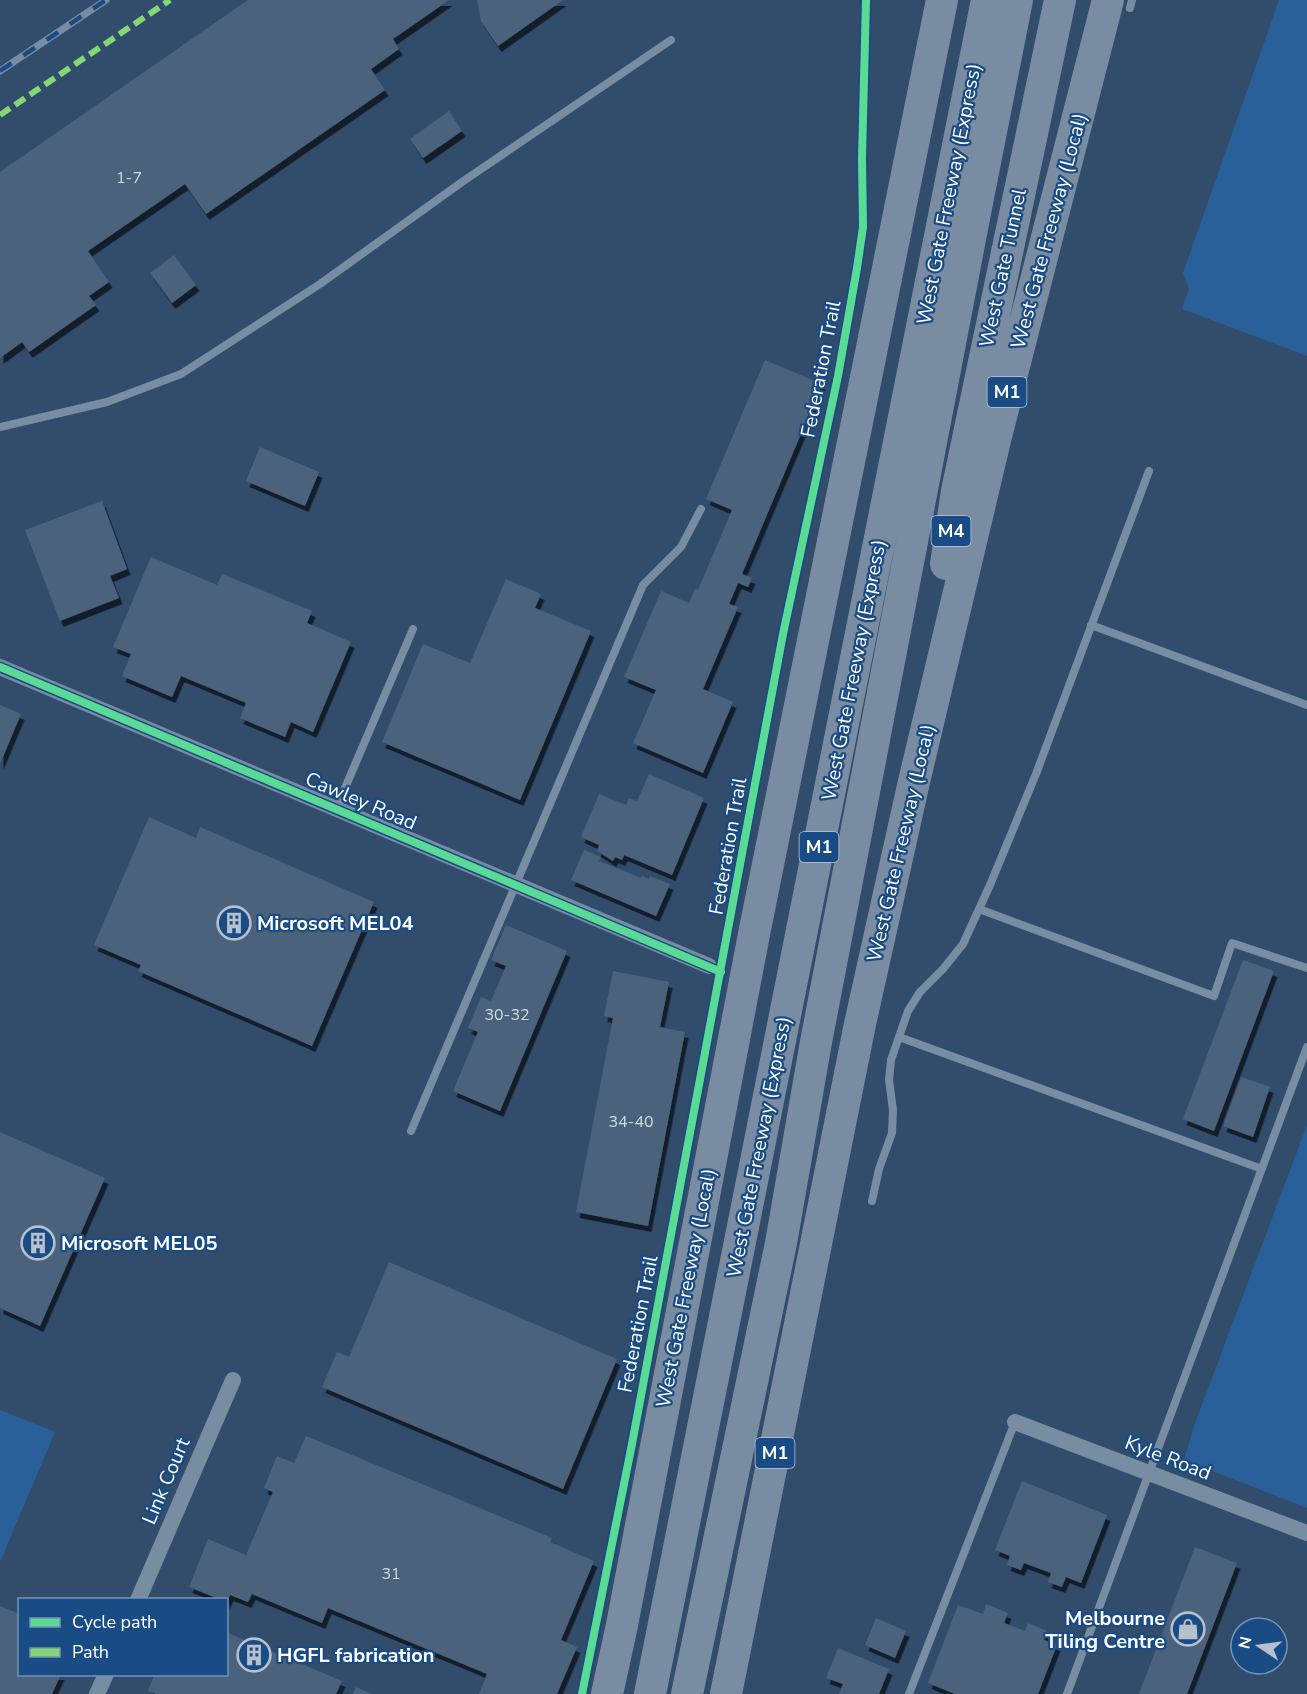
<svg xmlns="http://www.w3.org/2000/svg" width="1307" height="1694" font-family="'Nunito Sans',sans-serif">
<style>
.green{fill:#29609a}
.building{fill:#4c627b;filter:url(#shadow)}
.lines{fill:none;stroke-linecap:round;stroke-linejoin:round}
.lane{stroke:#788ca2;stroke-width:8}
.street{stroke:#788ca2;stroke-width:16}
.highway{stroke:#798ca2;stroke-width:32}
.rail-casing{stroke:#798ca2;stroke-width:7}
.rail{stroke:#194b84;stroke-width:4.5;stroke-dasharray:14;stroke-linecap:butt}
.quiet{stroke:#83d873;stroke-width:6;stroke-dasharray:12 6;stroke-linecap:butt}
.cycleway-casing{stroke:#194b84;stroke-width:11}
.cycleway{stroke:#5adb95;stroke-width:8}
.labels{text-anchor:middle;dominant-baseline:central;stroke-width:4.5;stroke-linejoin:round;paint-order:stroke}
.number-label{font-size:16px;fill:#d2d8de}
.shield{fill:#194b84;stroke:#bac9da;stroke-width:1.5}
.shield-label{font-size:18px;font-weight:bold;fill:#fff}
.street-label{font-size:20px;fill:#fff;stroke:#194b84}
.poi-label{font-size:20px;font-weight:bold;fill:#fff;stroke:#194b84;text-anchor:start}
</style>
<defs>
<filter id="shadow"><feDropShadow dx="3.5" dy="6" stdDeviation="0" flood-color="#0009"/></filter>
</defs>
<rect width="100%" height="100%" fill="#324c6c"/>
<path class="green" d="M 1279,0 L 1307,0 L 1307,356 L 1182,309 L 1189,289 L 1183,273 Z
M 1307,1125 L 1307,1508 L 1184,1460 L 1194,1426 Z
M 0,1410 L 55,1432 L 0,1562 Z"/>
<path class="building" d="M 248,0 L 449,0 L 393,39 L 399,49 L 371,69 L 385,90 L 206,214 L 185,184 L 88,251 L 109,282 L 89,296 L 96,305 L 29,352 L 22,342 L 0,358 L 0,172 Z
M 477,0 L 563,0 L 498,46 L 481,21 Z
M 449,111 L 462,131 L 423,158 L 410,139 Z
M 174,255 L 196,285 L 172,303 L 150,273 Z
M 765,360 L 822,384 L 742,574 L 752,578 L 748,587 L 738,583 L 729,604 L 738,607 L 703,689 L 733,702 L 703,773 L 633,743 L 656,690 L 624,677 L 661,591 L 689,603 L 695,589 L 698,590 L 732,510 L 706,499 Z
M 260,447 L 319,472 L 305,506 L 246,481 Z
M 102,501 L 127,569 L 110,576 L 119,598 L 60,621 L 25,530 Z
M 151,557 L 217,585 L 222,574 L 312,611 L 307,623 L 351,642 L 313,732 L 291,722 L 285,737 L 240,718 L 246,703 L 181,676 L 172,697 L 122,676 L 131,654 L 113,647 Z
M 506,579 L 541,594 L 535,608 L 591,631 L 520,800 L 382,742 L 423,644 L 470,663 Z
M 0,705 L 21,714 L 0,764 Z
M 649,774 L 704,798 L 672,875 L 624,855 L 622,860 L 615,857 L 613,861 L 597,851 L 599,845 L 581,837 L 599,794 L 626,805 L 629,798 L 637,801 Z
M 149,817 L 196,838 L 200,827 L 374,902 L 312,1046 L 138,971 L 141,965 L 94,945 Z
M 584,850 L 601,857 L 599,861 L 641,878 L 642,876 L 649,879 L 650,876 L 670,884 L 656,916 L 571,880 Z
M 506,925 L 567,951 L 500,1111 L 453,1091 L 478,1032 L 468,1028 L 481,997 L 491,1001 L 506,966 L 491,960 Z
M 1243,960 L 1274,971 L 1214,1131 L 1183,1119 Z
M 613,971 L 669,982 L 660,1027 L 685,1032 L 648,1226 L 576,1212 L 613,1018 L 604,1016 Z
M 1241,1077 L 1270,1087 L 1253,1137 L 1223,1126 Z
M 0,1132 L 105,1178 L 40,1326 L 0,1308 Z
M 389,1262 L 617,1359 L 563,1489 L 322,1387 L 337,1352 L 349,1357 Z
M 306,1436 L 552,1538 L 550,1542 L 594,1561 L 561,1640 L 577,1647 L 557,1694 L 479,1694 L 487,1674 L 328,1608 L 322,1623 L 252,1594 L 248,1602 L 230,1595 L 226,1604 L 226,1599 L 219,1599 L 189,1587 L 208,1539 L 246,1555 L 273,1492 L 264,1488 L 277,1456 L 294,1463 Z
M 1022,1481 L 1107,1515 L 1081,1583 L 1066,1577 L 1062,1587 L 1048,1582 L 1051,1573 L 1024,1563 L 1021,1570 L 1007,1565 L 1010,1556 L 995,1550 Z
M 1195,1547 L 1237,1563 L 1187,1694 L 1139,1694 Z
M 986,1604 L 1008,1613 L 1004,1623 L 1025,1631 L 1028,1623 L 1047,1631 L 1044,1640 L 1057,1645 L 1038,1694 L 955,1694 L 928,1683 L 958,1605 L 983,1614 Z
M 0,1606 L 20,1614 L 20,1674 L 61,1674 L 52,1694 L 0,1694 Z
M 876,1618 L 906,1631 L 895,1658 L 865,1645 Z
M 228,1633 L 342,1681 L 336,1694 L 156,1694 L 148,1691 L 155,1674 L 226,1674 Z
M 838,1648 L 889,1669 L 879,1694 L 839,1694 L 843,1684 L 826,1678 Z
M 356,1687 L 372,1694 L 353,1694 Z"/>
<g class="lines">
<path class="lane" d="M 1130,8 L 1132,0
M 0,427 L 107,402 L 181,374 L 320,284 L 462,182 L 671,40
M 1091,625 L 1307,705
M 336,809 L 413,629
M 979,909 L 1214,996 L 1232,943 L 1307,968
M 899,1037 L 1262,1169
M 411,1131 L 643,585 L 681,547 L 701,509
M 872,1201 L 879,1169 L 892,1133 L 893,1110 L 889,1080 L 891,1060 L 908,1011 L 920,992 L 943,969 L 963,944 L 990,885 L 1036,774 L 1149,471
M 909,1694 L 1015,1422
M 1067,1694 L 1307,1047"/>
<path class="street" d="M 0,667 L 709,966
M 1015,1422 L 1307,1533
M 138,1600 L 233,1380
M 97,1694 L 106,1674"/>
<path class="highway" d="M 946,564 L 957,491 L 1060,0
M 607,1694 L 622,1625 L 755,929 L 942,0
M 650,1694 L 987,0
M 687,1694 L 781,1243 L 816,1042 L 974,218 L 1017,0
M 726,1694 L 860,1024 L 913,786 L 996,436 L 1108,0"/>
<defs>
<path id="rail" d="M 0,71 L 106,0"/>
</defs>
<use href="#rail" class="rail-casing"/>
<use href="#rail" class="rail"/>
<path class="quiet" d="M 0,115 L 170,0"/>
<defs>
<path id="cycleway" d="M 0,667 L 721,972
M 582,1694 L 632,1444 L 783,634 L 838,376 L 857,268 L 863,227 L 862,158 L 866,0"/>
</defs>
<use href="#cycleway" class="cycleway-casing"/>
<use href="#cycleway" class="cycleway"/>
</g>
<defs>
<symbol id="building-ring" viewBox="-11 -11 22 22"><circle r="9.5" fill="#194b84" stroke="#b7c0cc" stroke-width="1.5"/><path d="M-4-6H4V6H1V3H-1V6H-4ZM-2.5-4.3h1.7v1.8h-1.7ZM.8-4.3h1.7v1.8H.8ZM-2.5-1h1.7V.8h-1.7ZM.8-1h1.7V.8H.8Z" fill="#b7c0cc"/></symbol>
<symbol id="shop-ring" viewBox="-11 -11 22 22"><circle r="9.5" fill="#194b84" stroke="#b7c0cc" stroke-width="1.5"/><path d="M-5-2.5h2.3a2.7 3.5 0 0 1 5.4 0H5L5.5 6h-11ZM-1.5-2.5h3a1.5 2.3 0 0 0-3 0Z" fill="#b7c0cc"/></symbol>
</defs>
<g fill-rule="evenodd">
<use href="#building-ring" x="215" y="904" width="38" height="38"/>
<use href="#building-ring" x="19" y="1224" width="38" height="38"/>
<use href="#shop-ring" x="1169" y="1610" width="38" height="38"/>
<use href="#building-ring" x="235" y="1636" width="38" height="38"/>
</g>
<g class="labels">
<g class="number-label">
<text x="129" y="178">1-7</text>
<text x="507" y="1015">30-32</text>
<text x="631" y="1122">34-40</text>
<text x="391" y="1574">31</text>
</g>
<g class="shield">
<rect x="987.5" y="377" width="39" height="30" rx="4.5"/>
<rect x="931.5" y="516" width="39" height="30" rx="4.5"/>
<rect x="799.5" y="832" width="39" height="30" rx="4.5"/>
<rect x="755.5" y="1438" width="39" height="30" rx="4.5"/>
</g>
<g class="shield-label">
<text x="1007" y="392">M1</text>
<text x="951" y="531">M4</text>
<text x="819" y="847">M1</text>
<text x="775" y="1453">M1</text>
</g>
<g class="street-label">
<text transform="translate(949 194) rotate(-79)">West Gate Freeway (Express)</text>
<text transform="translate(1049 231) rotate(-75)">West Gate Freeway (Local)</text>
<text transform="translate(1003 268) rotate(-78)">West Gate Tunnel</text>
<text transform="translate(821 369) rotate(-79)">Federation Trail</text>
<text transform="translate(854 670) rotate(-79)">West Gate Freeway (Express)</text>
<text transform="translate(361 801) rotate(23)">Cawley Road</text>
<text transform="translate(901 843) rotate(-77)">West Gate Freeway (Local)</text>
<text transform="translate(728 846) rotate(-80)">Federation Trail</text>
<text transform="translate(759 1147) rotate(-79)">West Gate Freeway (Express)</text>
<text transform="translate(686 1288) rotate(-79)">West Gate Freeway (Local)</text>
<text transform="translate(638 1324) rotate(-79)">Federation Trail</text>
<text transform="translate(1168 1458) rotate(21)">Kyle Road</text>
<text transform="translate(166 1481) rotate(-67)">Link Court</text>
</g>
<g class="poi-label">
<text x="257" y="923">Microsoft MEL04</text>
<text x="61" y="1243">Microsoft MEL05</text>
<text x="1165" y="1618" text-anchor="end">Melbourne<tspan x="1165" dy="23">Tiling Centre</tspan></text>
<text x="277" y="1655">HGFL fabrication</text>
</g>
</g>
<rect x="18" y="1598" width="210" height="78" fill="#194b84" stroke="#7593b5" stroke-width="1.5"/>
<rect x="30" y="1618" width="30" height="9" fill="#5adb95" stroke="#7593b5" stroke-width="1.5"/>
<text x="72" y="1628" font-size="18" fill="#ffffff">Cycle path</text>
<rect x="30" y="1648" width="30" height="9" fill="#83d873" stroke="#7593b5" stroke-width="1.5"/>
<text x="72" y="1658" font-size="18" fill="#ffffff">Path</text>
<g transform="translate(1259 1646) rotate(283)"><circle r="28" fill="#194b84" stroke="#7593b5" stroke-width="1.5"/>
<path d="M0-4.5L10 22L0 15L-10 22Z" fill="#b7c0cc"/>
<text y="-9" font-size="16" font-weight="bold" text-anchor="middle" fill="#ffffff">N</text>
</g>
</svg>
